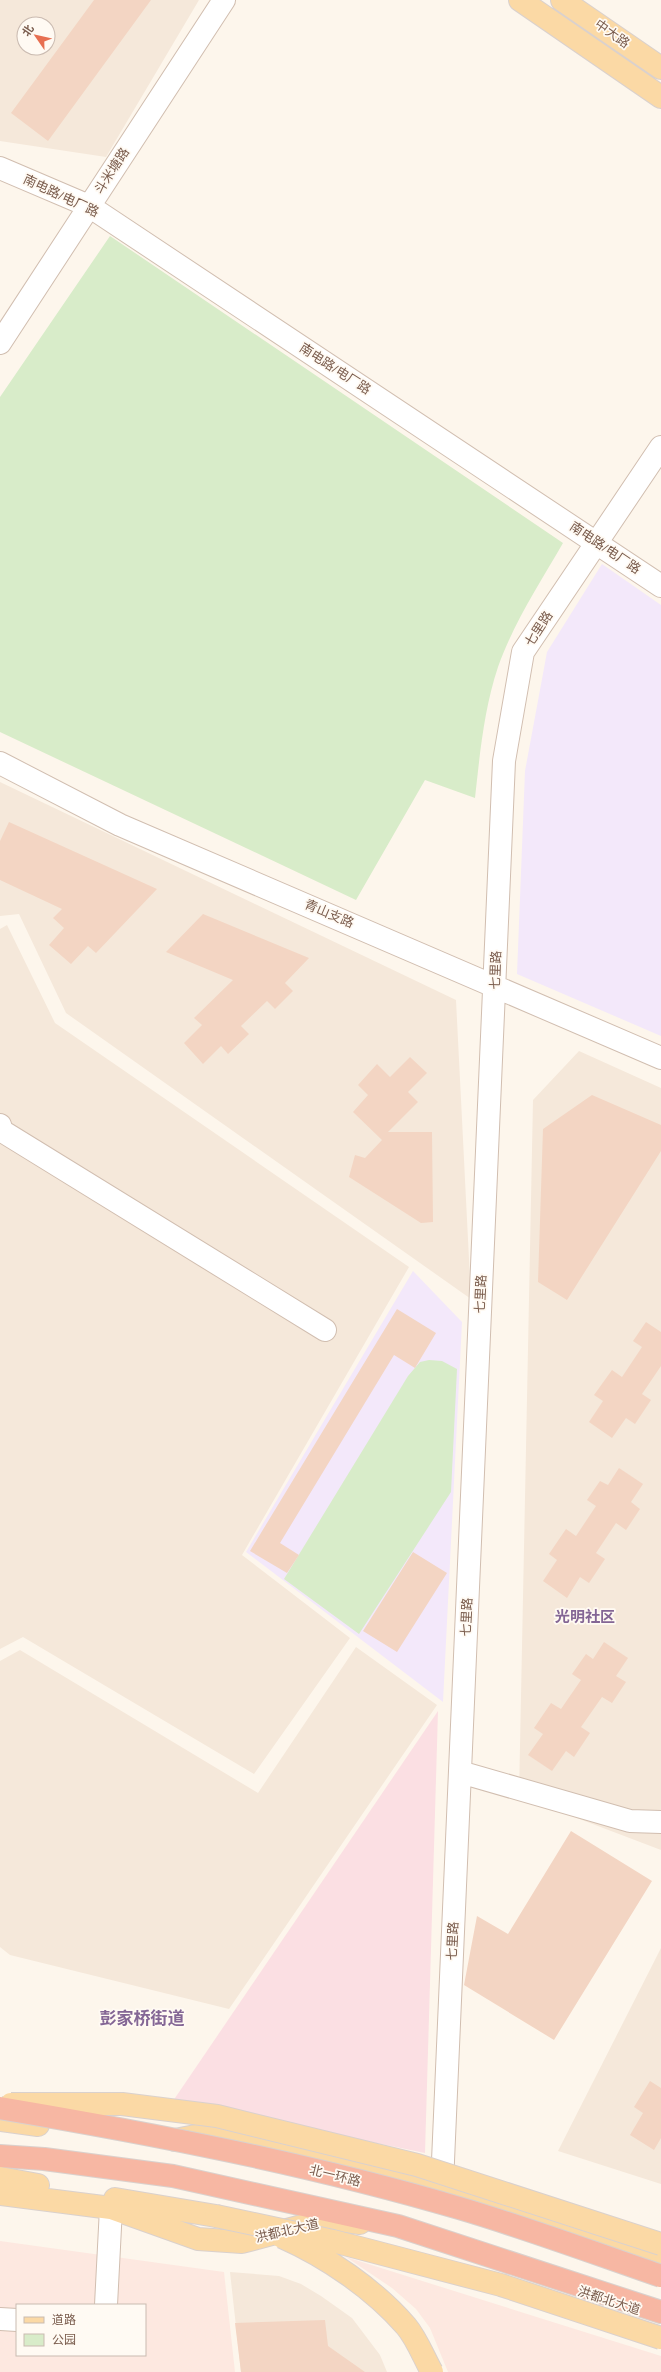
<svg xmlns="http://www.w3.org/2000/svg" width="661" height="2372" font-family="'Sofia Sans Condensed','Noto Sans SC',sans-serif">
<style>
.residential{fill:#f5e8da;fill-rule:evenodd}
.commercial{fill:#fde8e0;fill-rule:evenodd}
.education{fill:#f3e8fa}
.medical{fill:#fbdfe3}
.green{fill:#d8ecc9}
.building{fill:#f3d5c3}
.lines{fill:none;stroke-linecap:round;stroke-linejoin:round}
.minor-casing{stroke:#d1beb0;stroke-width:24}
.major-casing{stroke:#dad1cd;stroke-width:24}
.highway-casing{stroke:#dad1cd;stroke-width:24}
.minor{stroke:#fff;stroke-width:22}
.major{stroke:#fbd9a5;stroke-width:22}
.highway{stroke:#f7b7a3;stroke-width:22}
.major-bridge-casing{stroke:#dad1cd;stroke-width:24;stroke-linecap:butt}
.highway-bridge-casing{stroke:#dad1cd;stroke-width:24;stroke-linecap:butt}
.major-bridge{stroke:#fbd9a5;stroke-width:22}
.highway-bridge{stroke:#f7b7a3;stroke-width:22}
.labels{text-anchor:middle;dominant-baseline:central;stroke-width:3.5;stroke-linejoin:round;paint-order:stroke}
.street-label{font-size:13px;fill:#7a5c4d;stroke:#fffaf3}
.quarter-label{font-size:15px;font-weight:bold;fill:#846695;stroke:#fffaf3}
.district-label{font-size:17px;font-weight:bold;fill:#846695;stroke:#fffaf3}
</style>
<rect width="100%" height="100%" fill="#fdf6ec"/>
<path class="residential" d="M 0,0 L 199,0 L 106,157 L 0,141 ZM 24,24 L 48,24 L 48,48 L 24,48 Z
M 0,782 L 456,1000 L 471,1299 L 66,1013 L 19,914 L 0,916 Z
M 7,925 L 55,1023 L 409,1267 L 242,1555 L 350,1638 L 254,1774 L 23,1637 L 0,1649 L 0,929 Z
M 579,1051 L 661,1088 L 661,1850 L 519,1796 L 533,1100 Z
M 356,1647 L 437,1705 L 229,2009 L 10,1955 L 0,1947 L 0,1661 L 20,1650 L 258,1793 Z
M 661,1948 L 661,2184 L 558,2151 Z
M 230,2272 L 279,2276 L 301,2284 L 321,2296 L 352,2318 L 380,2355 L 387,2372 L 241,2372 Z"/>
<path class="commercial" d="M 0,2241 L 224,2272 L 235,2372 L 0,2372 ZM 17,2305 L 145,2305 L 145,2355 L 17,2355 Z
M 346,2257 L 661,2356 L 661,2372 L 448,2372 L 430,2328 L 416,2309 L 392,2288 Z"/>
<path class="education" d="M 602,564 L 661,605 L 661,1036 L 517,974 L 525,771 L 547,652 Z
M 413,1271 L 462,1322 L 443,1702 L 246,1552 Z"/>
<path class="medical" d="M 438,1711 L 425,2153 L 173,2101 Z"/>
<path class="green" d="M 110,236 L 563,543 C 540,583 514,622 498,667 C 484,709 480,753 475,798 L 425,780 L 356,900 L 0,732 L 0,397 Z
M 429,1360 L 442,1361 L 457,1369 L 451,1492 L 359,1634 L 284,1579 L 408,1376 L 420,1362 Z"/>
<path class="building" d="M 94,0 L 151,0 L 48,141 L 11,113 Z
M 9,822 L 157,889 L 96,953 L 88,946 L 71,964 L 49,945 L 64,928 L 53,918 L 62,909 L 0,880 L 0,841 Z
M 203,914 L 309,958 L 285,983 L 293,991 L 275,1009 L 267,1001 L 241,1026 L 249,1034 L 228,1054 L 221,1046 L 203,1064 L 184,1043 L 202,1025 L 194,1018 L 233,980 L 166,952 Z
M 410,1057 L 427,1073 L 408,1092 L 418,1102 L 388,1132 L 432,1132 L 433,1222 L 421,1223 L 349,1177 L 355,1155 L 365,1158 L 382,1140 L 353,1112 L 368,1095 L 358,1085 L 377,1064 L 390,1077 Z
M 592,1095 L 661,1125 L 661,1151 L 567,1300 L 538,1282 L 543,1129 Z
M 397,1309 L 436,1333 L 415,1368 L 394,1355 L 280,1543 L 299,1555 L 287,1573 L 250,1551 Z
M 646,1322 L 661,1332 L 661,1366 L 642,1394 L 651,1400 L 635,1424 L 626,1418 L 612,1438 L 589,1422 L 603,1401 L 594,1395 L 612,1370 L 622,1377 L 642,1347 L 633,1341 Z
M 619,1468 L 643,1484 L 631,1502 L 640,1509 L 626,1530 L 616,1523 L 596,1553 L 605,1559 L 589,1583 L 580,1577 L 567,1598 L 543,1581 L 557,1560 L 549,1554 L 566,1529 L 576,1536 L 596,1506 L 587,1500 L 600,1481 L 608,1485 Z
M 413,1552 L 447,1573 L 397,1652 L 363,1631 Z
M 604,1642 L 628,1658 L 616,1676 L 626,1682 L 612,1703 L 602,1697 L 581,1727 L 590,1733 L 574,1757 L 566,1751 L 552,1771 L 528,1755 L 543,1734 L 534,1728 L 551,1703 L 561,1709 L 581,1680 L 572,1674 L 586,1654 L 593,1659 Z
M 571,1831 L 652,1881 L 554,2040 L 464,1985 L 477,1916 L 508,1934 Z
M 650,2081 L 661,2088 L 661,2138 L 654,2150 L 630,2135 L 643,2113 L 634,2107 Z
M 325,2320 L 328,2346 L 365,2372 L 241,2372 L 235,2323 Z"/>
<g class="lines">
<defs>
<path id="minor" d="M 0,168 L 89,206 L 661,586
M 0,343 L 224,0
M 0,763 L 120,825 L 661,1058
M 0,1125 L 2,1131 L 325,1330
M 460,1772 L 630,1821 L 661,1822
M 442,2184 L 504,761 L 523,652 L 661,447
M 106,2305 L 111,2208
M 0,2319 L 17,2320"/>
<path id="major" d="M 520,0 L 661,97
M 562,0 L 661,68
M 0,2120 L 38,2125
M 175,2140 L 211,2133 L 248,2134 L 442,2184 L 661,2257
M 0,2178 L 38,2185
M 0,2194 L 111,2208 L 198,2239 L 242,2242 L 309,2224 L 346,2221 L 360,2223
M 115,2199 L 216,2216"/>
<path id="highway" d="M 0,2156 L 44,2159 L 173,2176 L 398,2226 L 661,2312"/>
</defs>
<use href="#minor" class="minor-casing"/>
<use href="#major" class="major-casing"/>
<use href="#highway" class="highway-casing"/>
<use href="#minor" class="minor"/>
<use href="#major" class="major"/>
<use href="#highway" class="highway"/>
<defs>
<path id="major-bridge" d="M 11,2104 L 122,2104 L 217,2116 L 417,2165 L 661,2244
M 216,2216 L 333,2241 L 501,2285 L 661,2338
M 282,2237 C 327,2257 374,2289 406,2326 C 417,2339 424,2358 432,2372"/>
<path id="highway-bridge" d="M 0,2108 C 155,2134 309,2164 459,2208 C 527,2228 594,2253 661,2276"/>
</defs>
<use href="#major-bridge" class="major-bridge-casing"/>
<use href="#highway-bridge" class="highway-bridge-casing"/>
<use href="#major-bridge" class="major-bridge"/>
<use href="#highway-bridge" class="highway-bridge"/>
</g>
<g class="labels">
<g class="street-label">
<text transform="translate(612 34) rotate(35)">中大路</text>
<text transform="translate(112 171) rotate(-57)">斗米塘路</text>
<text transform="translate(61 196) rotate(25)">南电路/电厂路</text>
<text transform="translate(335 369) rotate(33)">南电路/电厂路</text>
<text transform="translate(605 548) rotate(34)">南电路/电厂路</text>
<text transform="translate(539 629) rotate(-57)">七里路</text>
<text transform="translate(329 914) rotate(23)">青山支路</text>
<text transform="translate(496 970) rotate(-88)">七里路</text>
<text transform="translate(481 1294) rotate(-87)">七里路</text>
<text transform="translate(467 1617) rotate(-87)">七里路</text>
<text transform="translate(453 1941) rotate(-87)">七里路</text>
<text transform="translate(335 2176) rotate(14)">北一环路</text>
<text transform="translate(287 2231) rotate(-13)">洪都北大道</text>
<text transform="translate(609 2301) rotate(18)">洪都北大道</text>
</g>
<g class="quarter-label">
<text x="585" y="1617">光明社区</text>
</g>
<g class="district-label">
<text x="142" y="2019">彭家桥街道</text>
</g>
</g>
<rect x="16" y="2304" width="130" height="52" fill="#fffaf3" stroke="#cabbb1"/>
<rect x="24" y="2317" width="20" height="6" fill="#fbd9a5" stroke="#cabbb1"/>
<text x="52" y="2324" font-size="12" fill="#7a5c4d">道路</text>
<rect x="24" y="2334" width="20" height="12" fill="#d8ecc9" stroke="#cabbb1"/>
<text x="52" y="2344" font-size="12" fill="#7a5c4d">公园</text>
<g transform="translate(36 36) rotate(304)"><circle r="19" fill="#fffaf3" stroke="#cabbb1"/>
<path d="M0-3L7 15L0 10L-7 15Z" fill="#e76f51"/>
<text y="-6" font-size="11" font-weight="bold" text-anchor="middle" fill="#7a5c4d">北</text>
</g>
</svg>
